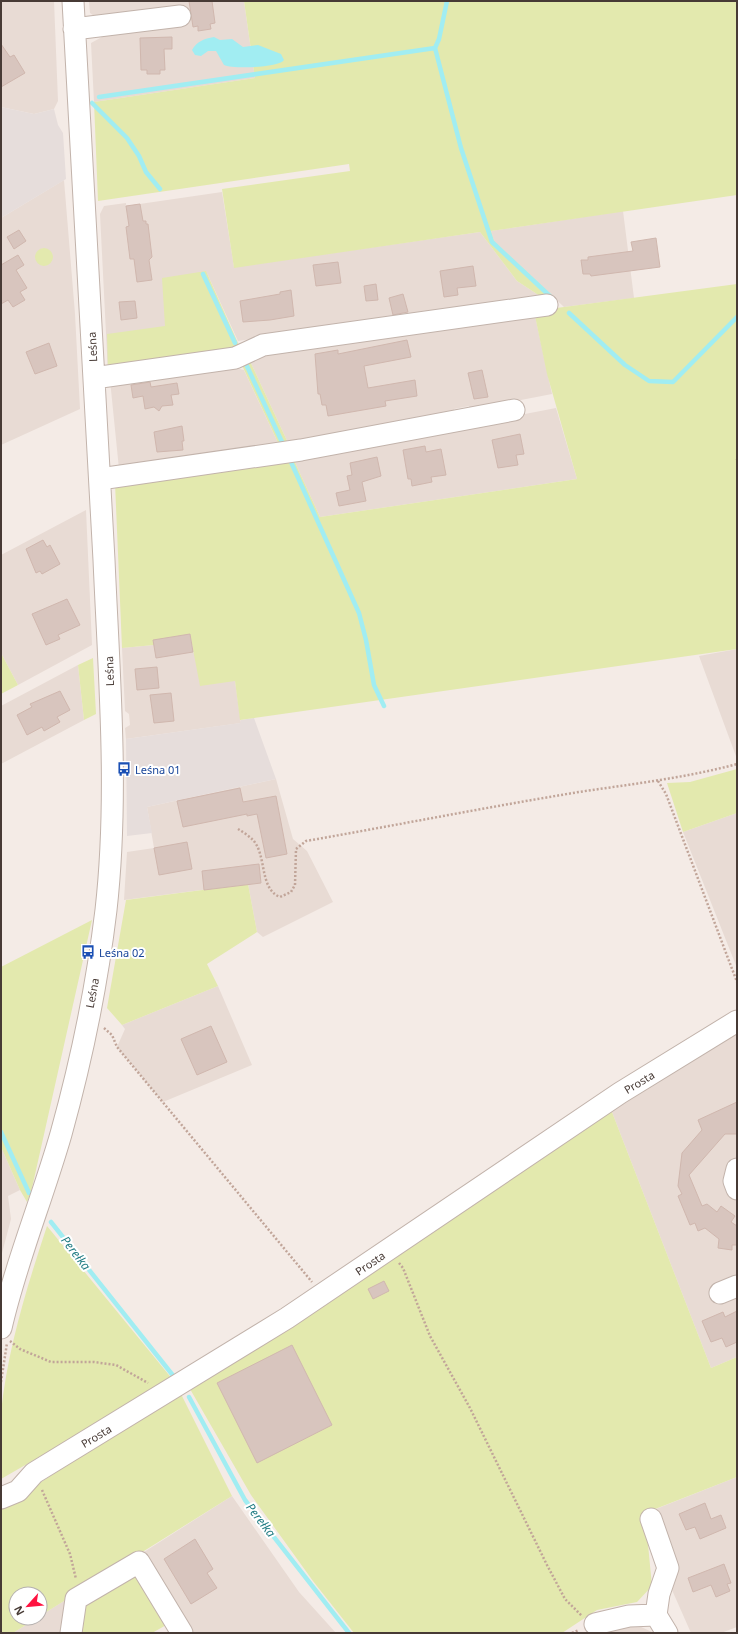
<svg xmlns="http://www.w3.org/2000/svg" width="738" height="1634" font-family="'Noto Sans',sans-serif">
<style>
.residential{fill:#e8dbd4}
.industrial{fill:#e6dddb}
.green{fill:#e3e9ae}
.water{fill:#a1edf2}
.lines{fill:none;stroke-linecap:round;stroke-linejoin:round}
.stream{stroke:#a1edf2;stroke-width:4.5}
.building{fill:#d8c5be;stroke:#d0b7ae}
.minor-casing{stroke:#c2b3ab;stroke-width:23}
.path{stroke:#c1a599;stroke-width:2.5;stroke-dasharray:2 2;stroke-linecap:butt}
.minor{stroke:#fff;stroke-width:21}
.labels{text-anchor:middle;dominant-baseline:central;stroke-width:4;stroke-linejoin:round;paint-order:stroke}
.street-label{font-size:11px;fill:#473a35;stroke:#fff}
.transit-label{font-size:11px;fill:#164399;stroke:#fff;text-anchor:start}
.water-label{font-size:12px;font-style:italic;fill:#237d84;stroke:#fff}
</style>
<rect width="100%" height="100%" fill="#f4ebe6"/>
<path class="residential" d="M 1,1 L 54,1 L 58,101 L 54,109 L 34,114 L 1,107 Z
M 89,1 L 244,1 L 255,78 L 94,102 L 91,43 L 102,37 L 101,21 L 90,13 Z
M 64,180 L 75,314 L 80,409 L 1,445 L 1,218 Z
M 222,192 L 234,267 L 480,232 L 517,281 L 546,300 L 346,325 L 341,323 L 331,324 L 328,327 L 238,341 L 206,271 L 237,354 L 108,373 L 100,214 L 104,206 L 126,203 L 126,206 Z
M 623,211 L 634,298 L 564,307 L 494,241 L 491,231 Z
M 534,311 L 552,394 L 470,410 L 469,406 L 454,409 L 454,413 L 289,445 L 249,359 L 262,358 L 264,349 Z
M 236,368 L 244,370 L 280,447 L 119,469 L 110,380 Z
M 556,408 L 577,479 L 320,517 L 293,458 Z
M 86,510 L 92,645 L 18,685 L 1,653 L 1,555 Z
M 190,634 L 193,652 L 235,681 L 241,723 L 126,739 L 125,728 L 130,725 L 129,714 L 125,711 L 122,648 L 154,645 L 153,640 Z
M 737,649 L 737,759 L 699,656 Z
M 78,665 L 84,720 L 1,764 L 1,706 Z
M 276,779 L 293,839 L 307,851 L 333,902 L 263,937 L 257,932 L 248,884 L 124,900 L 127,852 L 154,848 L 147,807 Z
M 737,813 L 737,968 L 683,832 Z
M 218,986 L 252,1065 L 163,1102 L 117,1047 L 125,1029 L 122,1025 Z
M 737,1034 L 737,1357 L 711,1368 L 610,1107 Z
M 1,1147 L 20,1190 L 8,1196 L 11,1219 L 1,1257 Z
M 737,1477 L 737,1627 L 721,1633 L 691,1633 L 672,1590 L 679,1569 L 656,1509 Z
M 232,1496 L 299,1592 L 336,1633 L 194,1633 L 144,1552 Z
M 67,1599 L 63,1633 L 13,1633 L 37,1618 L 40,1618 L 40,1616 Z
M 637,1625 L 654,1633 L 595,1633 Z"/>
<path class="industrial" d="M 1,107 L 34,114 L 54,109 L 58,125 L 63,133 L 66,179 L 1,218 Z
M 254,718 L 276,779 L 147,807 L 152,833 L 127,836 L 126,739 L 240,723 L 241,720 Z"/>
<path class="green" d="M 244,1 L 737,1 L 737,195 L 491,231 L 494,241 L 556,299 L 546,300 L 517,281 L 480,232 L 234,268 L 222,189 L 350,171 L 349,164 L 98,201 L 94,102 L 255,78 Z
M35 257a9 9 0 1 1 18 0a9 9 0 1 1-18 0Z
M 206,271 L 242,352 L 108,373 L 107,334 L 165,326 L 162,278 Z
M 737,284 L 737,649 L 240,720 L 235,681 L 200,686 L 190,634 L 154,640 L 154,645 L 122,648 L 115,483 L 293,458 L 320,517 L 577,479 L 547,374 L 534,311 Z
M 249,359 L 289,445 L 280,447 L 240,361 Z
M 1,653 L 18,685 L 1,694 Z
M 93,658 L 96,714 L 84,720 L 78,665 Z
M 737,769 L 737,813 L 683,832 L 667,783 L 690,782 Z
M 248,884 L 257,932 L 207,964 L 218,986 L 122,1025 L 107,1008 L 126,900 Z
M 92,920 L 32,1188 L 27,1202 L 20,1190 L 1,1147 L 1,967 Z
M 610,1107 L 711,1368 L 737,1357 L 737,1477 L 645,1513 L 652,1586 L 637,1602 L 597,1610 L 562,1633 L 354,1633 L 313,1581 L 251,1495 L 190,1389 Z
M 47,1226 L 173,1380 L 1,1479 C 1,1457 0,1434 1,1412 C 8,1347 27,1287 47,1226 Z
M 180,1392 L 232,1496 L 40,1616 L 40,1594 L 16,1594 L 16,1618 L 37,1618 L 13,1633 L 1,1633 L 1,1508 Z
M 127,1574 L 140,1577 L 168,1624 L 152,1633 L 81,1633 L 84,1601 Z"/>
<path class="water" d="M 214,37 L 220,40 L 232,39 L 243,47 L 258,45 L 281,54 L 284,60 C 279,68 232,69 224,65 L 216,51 L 208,51 L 201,56 L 195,55 L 192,50 C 197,41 204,39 214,37 Z"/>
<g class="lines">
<path class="stream" d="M 435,48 L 461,148 L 492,242 L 552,298
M 99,97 L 435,48 L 439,39 L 447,1
M 92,103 L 127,138 L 139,156 L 146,172 L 160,189
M 203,274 L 235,343
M 569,313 L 625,365 L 649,381 L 673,382 L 737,317
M 246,364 L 282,442
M 291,462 L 359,613 L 366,640 L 374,685 L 384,706
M 1,1132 L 29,1193
M 51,1222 L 175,1378
M 189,1397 L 245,1500 L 349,1633"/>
</g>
<path class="building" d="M 189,1 L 212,1 L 215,23 L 210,24 L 211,29 L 198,31 L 198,26 L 193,27 Z
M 172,37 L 172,49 L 164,49 L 165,70 L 160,70 L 160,74 L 147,74 L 147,70 L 141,70 L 140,38 Z
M 1,44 L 10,57 L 14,55 L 25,73 L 1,87 Z
M 140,204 L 143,221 L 146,221 L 146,224 L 148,224 L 152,257 L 149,260 L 152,280 L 137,282 L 134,259 L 130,259 L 126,227 L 129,226 L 126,206 Z
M 19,230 L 26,241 L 14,249 L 7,237 Z
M 656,238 L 660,267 L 591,276 L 590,274 L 583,274 L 581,260 L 588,260 L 588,257 L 633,251 L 631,242 Z
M 18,255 L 24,265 L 16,270 L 27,288 L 20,292 L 25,300 L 13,307 L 8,300 L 1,304 L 1,265 Z
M 338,262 L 341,283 L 316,286 L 313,265 Z
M 473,266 L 476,286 L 457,288 L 458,295 L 444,297 L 440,271 Z
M 376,284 L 378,300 L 366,301 L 364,286 Z
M 291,290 L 294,316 L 270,320 L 243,322 L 240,301 L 280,294 L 280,292 Z
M 403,294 L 408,312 L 393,315 L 389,298 Z
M 135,301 L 137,318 L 121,320 L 119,302 Z
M 407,340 L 411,357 L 364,366 L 368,388 L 415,380 L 417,396 L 385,401 L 386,406 L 328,416 L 326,405 L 322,405 L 320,394 L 318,394 L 315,354 L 338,350 L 338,354 Z
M 49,343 L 57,366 L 35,374 L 26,352 Z
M 482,370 L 488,397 L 474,399 L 468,373 Z
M 150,382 L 151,387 L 177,383 L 179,394 L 171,395 L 173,405 L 162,406 L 159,411 L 154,407 L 145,409 L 143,396 L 133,398 L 131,385 Z
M 182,426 L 184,441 L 182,441 L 183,450 L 157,452 L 154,432 Z
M 520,434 L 524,454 L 516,455 L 518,465 L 498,468 L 492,440 Z
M 425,446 L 426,452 L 441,449 L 446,475 L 431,477 L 432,482 L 412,486 L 411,479 L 408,479 L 403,450 Z
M 377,457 L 381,476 L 362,482 L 366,501 L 339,506 L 336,493 L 350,490 L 347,476 L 352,475 L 350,463 Z
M 43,540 L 47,547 L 50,545 L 60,564 L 42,574 L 40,571 L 36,573 L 26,549 Z
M 67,599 L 80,625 L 58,635 L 60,639 L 46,645 L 32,614 Z
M 190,634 L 193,652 L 156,658 L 153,640 Z
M 157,667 L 159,688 L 137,690 L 135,669 Z
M 60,691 L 70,710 L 57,717 L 60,722 L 44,731 L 42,727 L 27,735 L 17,715 L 32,707 L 30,704 Z
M 171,693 L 174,721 L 154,723 L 150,695 Z
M 240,788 L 243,802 L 276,796 L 287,854 L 266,858 L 257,814 L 247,816 L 247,814 L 183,827 L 177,801 Z
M 187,842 L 192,869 L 159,875 L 154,848 Z
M 259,864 L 261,883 L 204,890 L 202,871 Z
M 211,1026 L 227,1062 L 197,1075 L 181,1039 Z
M 737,1102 L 737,1134 L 725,1134 L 689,1175 L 702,1206 L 707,1204 L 717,1212 L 721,1206 L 735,1216 L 731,1222 L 737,1226 L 737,1245 L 732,1245 L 732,1250 L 718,1248 L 719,1239 L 705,1228 L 698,1231 L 695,1223 L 690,1225 L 678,1196 L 682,1194 L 678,1186 L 682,1153 L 702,1130 L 698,1120 Z
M 384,1281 L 389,1291 L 373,1299 L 368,1289 Z
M 737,1311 L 737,1342 L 726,1347 L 722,1338 L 711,1342 L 702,1321 L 723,1312 L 725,1317 Z
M 292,1345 L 332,1425 L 257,1463 L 217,1383 Z
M 705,1503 L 711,1519 L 721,1515 L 726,1528 L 700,1539 L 695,1527 L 686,1530 L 679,1514 Z
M 195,1539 L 213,1569 L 207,1573 L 217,1588 L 191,1604 L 164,1559 Z
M 724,1564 L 731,1583 L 727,1584 L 730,1591 L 716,1597 L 711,1585 L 693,1592 L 688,1578 Z"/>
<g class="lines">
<defs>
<path id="minor" d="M 74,29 L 180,16
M 94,378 L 235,358 L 263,345 L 547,305
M 100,479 L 301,450 L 514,410
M 737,1169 L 734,1181 L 737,1189
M 720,1293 L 737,1286
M 1,1328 C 16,1262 42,1200 61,1134 C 81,1062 97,985 106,910 C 119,794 109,676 104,560 C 95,373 83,187 73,1
M 1,1498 L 18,1491 L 34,1473 L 287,1318 L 620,1093 L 737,1021
M 651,1519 L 668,1568 L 659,1594 L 656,1615
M 595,1624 L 629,1616 L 656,1615 L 667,1633
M 71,1633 L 76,1599 L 139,1562 L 182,1633"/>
</defs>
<use href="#minor" class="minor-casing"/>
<path class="path" d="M 737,460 L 737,459
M 658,781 L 666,794 L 737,982
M 238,829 C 243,832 249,836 253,840 C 267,855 259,889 280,897 L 291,892 L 295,885 L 296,849 L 306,841 C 397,825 488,807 579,792 C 632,784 685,778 737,764
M 104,1028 L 112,1035 L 117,1047 L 312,1282
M 399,1263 L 403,1268 L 430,1336 L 470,1408 L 547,1565 L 565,1599 L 582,1616
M 10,1341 L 20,1349 L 51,1362 L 94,1362 L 116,1365 L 148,1383
M 1,1382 L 7,1343
M 42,1490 L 70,1554 L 76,1579
M 572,1633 L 579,1630"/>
<use href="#minor" class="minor"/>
</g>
<defs>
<symbol id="bus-bare" viewBox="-9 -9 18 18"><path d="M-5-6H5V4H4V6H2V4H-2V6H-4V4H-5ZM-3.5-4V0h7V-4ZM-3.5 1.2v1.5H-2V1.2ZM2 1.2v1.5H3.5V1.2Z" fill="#1a4fb4" stroke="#fff" stroke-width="2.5" paint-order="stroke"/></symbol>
</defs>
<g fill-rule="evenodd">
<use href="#bus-bare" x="114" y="759" width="20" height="20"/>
<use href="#bus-bare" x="78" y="942" width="20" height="20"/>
</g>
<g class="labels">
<g class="street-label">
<text transform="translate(92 347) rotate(-93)">Leśna</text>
<text transform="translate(109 671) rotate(-92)">Leśna</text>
<text transform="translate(92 993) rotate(-79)">Leśna</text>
<text transform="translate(639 1082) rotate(-31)">Prosta</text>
<text transform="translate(370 1263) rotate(-34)">Prosta</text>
<text transform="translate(96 1436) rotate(-31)">Prosta</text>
</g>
<g class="transit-label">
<text x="135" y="769">Leśna 01</text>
<text x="99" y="952">Leśna 02</text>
</g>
<g class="water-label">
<text transform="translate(76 1253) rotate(52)">Perełka</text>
<text transform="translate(261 1520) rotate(52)">Perełka</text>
</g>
</g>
<rect width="738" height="1634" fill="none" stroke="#473a35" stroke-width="4"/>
<g transform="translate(28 1606) rotate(243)"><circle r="19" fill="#ffffff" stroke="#b5b0ae"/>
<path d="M0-3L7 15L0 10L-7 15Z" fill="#ff1240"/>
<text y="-6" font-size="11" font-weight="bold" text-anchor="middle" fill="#473a35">N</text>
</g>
</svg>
